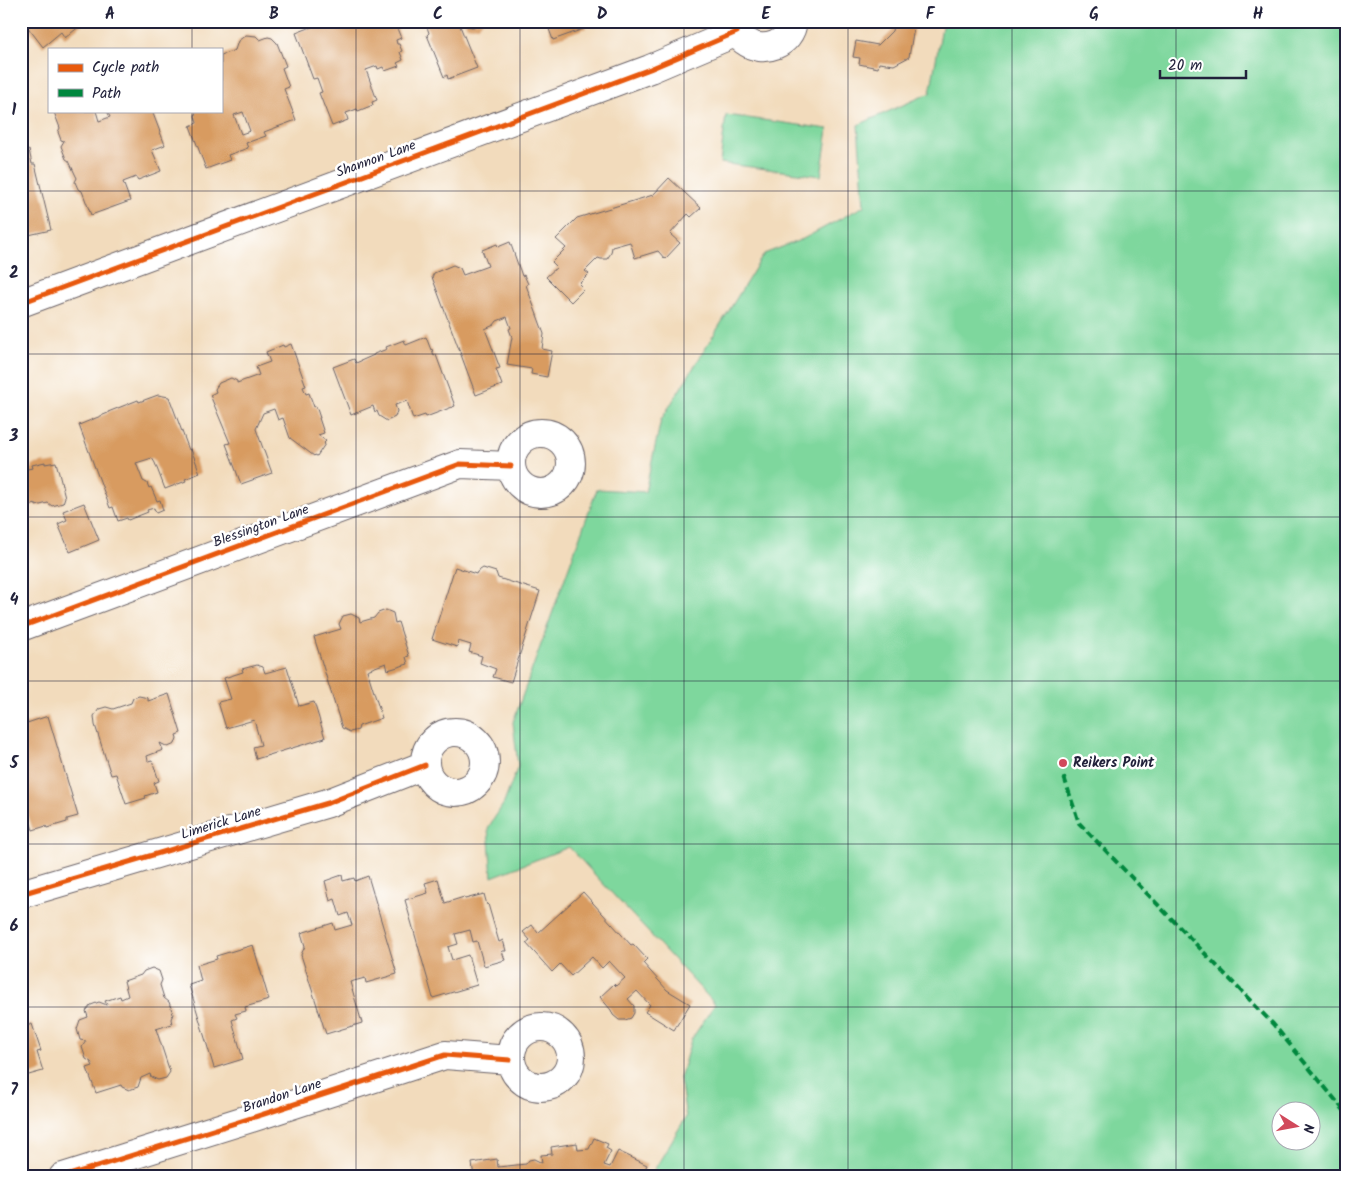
<svg xmlns="http://www.w3.org/2000/svg" width="1368" height="1198" font-family="Kalam,sans-serif">
<style>
.green{fill:#7ed79d;stroke:#507c6c;fill-rule:evenodd}
.building{fill:#d89b61;fill-rule:evenodd}
.lines{fill:none;stroke-linecap:round;stroke-linejoin:round}
.minor-casing{stroke:#6b6368;stroke-width:30}
.minor{stroke:#fff;stroke-width:28}
.quiet{stroke:#00873e;stroke-width:4;stroke-dasharray:8 4;stroke-linecap:butt}
.cycleway-casing{stroke:#fff;stroke-width:8}
.cycleway{stroke:#e8590c;stroke-width:5}
.grid{fill:none;stroke:#22223b;stroke-width:1;stroke-opacity:0.55}
.poi-dot{fill:#d1495b;stroke:#fff;stroke-width:2}
.labels{text-anchor:middle;dominant-baseline:central;stroke-width:5;stroke-linejoin:round;paint-order:stroke}
.street-label{font-size:14px;fill:#22223b;stroke:#fff}
.poi-label{font-size:14px;font-weight:bold;fill:#22223b;stroke:#fff;text-anchor:start}
.neatline{fill:none;stroke:#22223b;stroke-width:2}
.grid-label{font-size:16px;text-anchor:middle;font-weight:bold;fill:#22223b}
</style>
<rect width="100%" height="100%" fill="#fff"/>
<filter id="ink" filterUnits="userSpaceOnUse"><feTurbulence type="fractalNoise" baseFrequency=".02" numOctaves="2"/><feDisplacementMap in="SourceGraphic" scale="10" xChannelSelector="R" yChannelSelector="G"/><feConvolveMatrix kernelMatrix="1 2 1 2 8 2 1 2 1" color-interpolation-filters="sRGB"/></filter>
<filter id="wash" filterUnits="userSpaceOnUse"><feTurbulence type="fractalNoise" baseFrequency=".0096" numOctaves="4" result="noise"/><feDisplacementMap in="SourceGraphic" scale="20" xChannelSelector="R" yChannelSelector="G"/><feGaussianBlur stdDeviation="1.12" result="paint"/><feColorMatrix in="noise" values="0 0 0 0 0 0 0 0 0 0 0 0 0 0 0 0 0 1.4 0 .05"/><feComposite in="paint" operator="in"/></filter>
<g filter="url(#wash)">
<rect width="100%" height="100%" fill="#f2dbbc"/>
<path class="green" d="M 943,21 L 1347,21 L 1347,1177 L 650,1177 L 686,1117 L 680,1078 L 691,1040 L 715,1004 L 569,847 L 492,877 L 488,828 L 504,803 L 518,766 L 513,722 L 597,489 L 645,492 L 661,420 L 764,254 L 803,239 L 864,206 L 858,125 L 930,93 ZM 1280,1110 L 1310,1110 L 1310,1140 L 1280,1140 Z
M 726,115 L 828,129 L 821,176 L 720,163 Z"/>
<g id="blocks">
<path class="building" d="M 23,21 L 86,21 L 65,38 L 61,32 L 43,47 Z
M 327,21 L 394,21 L 401,38 L 396,40 L 397,44 L 399,44 L 402,51 L 400,52 L 403,60 L 397,63 L 399,66 L 385,71 L 383,67 L 378,69 L 377,66 L 366,70 L 377,100 L 372,102 L 373,105 L 358,111 L 357,109 L 346,113 L 348,120 L 332,126 L 319,93 L 322,92 L 317,78 L 313,79 L 296,33 Z
M 425,21 L 458,21 L 477,68 L 448,79 L 447,75 L 444,77 L 427,35 L 429,33 Z
M 464,21 L 483,21 L 479,26 L 472,27 L 467,26 Z
M 546,21 L 583,21 L 586,28 L 553,40 Z
M 894,21 L 915,21 L 909,57 L 894,65 L 879,63 L 878,68 L 859,64 L 860,58 L 853,57 L 856,41 L 878,45 L 892,31 Z
M 246,35 L 256,36 L 260,40 L 268,37 L 272,38 L 277,43 L 286,66 L 282,68 L 289,87 L 284,89 L 296,120 L 264,132 L 266,136 L 246,143 L 248,148 L 228,155 L 230,160 L 206,169 L 190,126 L 197,123 L 195,116 L 196,111 L 221,111 L 221,55 L 235,50 L 238,41 ZM 243,112 L 250,131 L 241,134 L 234,115 Z
M 56,111 L 96,111 L 99,121 L 110,117 L 107,111 L 152,111 L 165,145 L 152,150 L 161,171 L 138,180 L 136,177 L 123,182 L 130,201 L 91,215 L 82,191 L 78,189 L 75,182 L 77,178 L 75,174 L 69,161 L 66,159 L 61,146 L 64,141 L 61,140 L 58,132 L 60,128 L 54,112 Z
M 23,134 L 27,151 L 29,150 L 32,164 L 35,164 L 51,230 L 24,236 L 21,224 L 21,135 Z
M 669,178 L 701,208 L 691,217 L 688,214 L 670,234 L 680,243 L 665,259 L 658,251 L 635,258 L 630,242 L 612,247 L 611,253 L 607,259 L 601,259 L 598,258 L 585,271 L 589,274 L 579,284 L 584,289 L 571,302 L 546,277 L 557,267 L 552,262 L 566,248 L 556,239 L 577,218 L 653,195 Z
M 510,242 L 522,276 L 524,275 L 528,284 L 526,285 L 544,334 L 542,349 L 552,351 L 547,377 L 531,374 L 532,369 L 507,365 L 512,337 L 509,329 L 511,328 L 507,317 L 497,321 L 494,325 L 485,329 L 500,368 L 496,369 L 502,385 L 476,395 L 432,277 L 434,273 L 453,265 L 460,268 L 463,275 L 488,266 L 482,250 L 497,244 L 498,247 Z
M 426,337 L 431,350 L 432,349 L 434,356 L 436,355 L 455,406 L 426,417 L 425,415 L 413,419 L 407,401 L 395,405 L 397,411 L 395,417 L 387,421 L 379,416 L 377,411 L 375,412 L 373,406 L 351,415 L 333,367 L 354,359 L 356,363 L 374,355 L 374,354 L 387,349 L 386,347 L 404,340 L 406,345 Z
M 291,344 L 306,386 L 303,387 L 306,394 L 309,393 L 314,407 L 316,406 L 320,418 L 319,418 L 324,433 L 318,435 L 326,441 L 324,443 L 325,444 L 317,456 L 315,455 L 314,456 L 290,438 L 283,418 L 278,420 L 274,409 L 263,413 L 256,429 L 272,473 L 241,484 L 226,444 L 230,443 L 210,395 L 216,392 L 215,389 L 219,383 L 231,378 L 237,381 L 237,383 L 259,375 L 256,367 L 270,362 L 266,352 L 283,345 L 284,347 Z
M 158,395 L 169,397 L 189,450 L 191,449 L 200,473 L 185,479 L 186,481 L 165,489 L 155,463 L 152,458 L 136,463 L 143,481 L 147,483 L 149,488 L 151,487 L 157,501 L 160,500 L 163,510 L 156,513 L 154,508 L 147,510 L 148,512 L 128,520 L 127,518 L 118,521 L 113,507 L 110,508 L 79,425 L 108,413 L 108,412 L 138,400 L 139,402 Z
M 45,462 L 45,464 L 56,462 L 65,497 L 63,503 L 52,506 L 48,503 L 36,506 L 36,504 L 21,508 L 21,468 L 26,466 L 27,469 L 33,468 L 32,465 Z
M 84,503 L 99,540 L 70,552 L 58,524 L 67,520 L 63,511 Z
M 455,567 L 476,574 L 477,572 L 483,568 L 496,572 L 498,578 L 540,591 L 511,682 L 493,677 L 496,669 L 480,663 L 482,656 L 469,652 L 471,645 L 458,641 L 457,647 L 432,639 Z
M 386,610 L 393,613 L 395,623 L 398,622 L 409,656 L 406,657 L 408,664 L 388,670 L 386,663 L 367,670 L 382,718 L 359,726 L 358,730 L 350,732 L 342,728 L 314,637 L 341,629 L 339,624 L 343,616 L 351,614 L 359,618 L 360,622 L 374,618 L 378,613 Z
M 257,665 L 263,667 L 265,673 L 287,667 L 299,706 L 314,702 L 325,738 L 256,759 L 253,747 L 261,745 L 254,720 L 226,728 L 218,702 L 231,699 L 224,678 L 243,672 L 242,669 Z
M 169,694 L 181,733 L 176,735 L 177,738 L 175,744 L 168,747 L 160,743 L 163,750 L 147,756 L 148,761 L 152,760 L 159,781 L 154,783 L 157,792 L 145,796 L 146,798 L 126,804 L 116,774 L 111,775 L 95,725 L 94,716 L 99,709 L 106,707 L 113,709 L 131,703 L 133,698 L 139,696 L 148,698 L 148,701 Z
M 48,716 L 78,816 L 67,819 L 67,822 L 47,828 L 46,826 L 33,830 L 24,803 L 21,804 L 21,719 L 24,724 Z
M 342,875 L 343,881 L 354,878 L 355,881 L 368,876 L 397,974 L 366,983 L 365,978 L 350,982 L 362,1023 L 326,1034 L 301,955 L 305,946 L 301,933 L 333,923 L 335,930 L 352,925 L 348,913 L 340,916 L 335,899 L 330,901 L 325,881 Z
M 438,879 L 445,903 L 464,897 L 465,899 L 484,894 L 487,905 L 488,904 L 499,942 L 503,940 L 506,951 L 502,951 L 505,960 L 484,966 L 477,941 L 473,942 L 470,930 L 455,934 L 458,944 L 448,947 L 452,960 L 468,955 L 477,985 L 433,998 L 405,900 L 428,893 L 425,883 Z
M 583,892 L 631,945 L 633,944 L 647,959 L 643,963 L 667,990 L 690,1004 L 674,1030 L 645,1012 L 650,1005 L 637,991 L 628,999 L 634,1006 L 634,1013 L 631,1018 L 625,1020 L 619,1020 L 613,1015 L 611,1010 L 600,997 L 614,984 L 616,986 L 625,978 L 609,961 L 602,968 L 592,957 L 571,976 L 560,964 L 552,972 L 526,943 L 530,940 L 523,932 L 532,925 L 538,933 Z
M 253,945 L 269,1000 L 245,1007 L 246,1011 L 235,1014 L 237,1018 L 232,1020 L 243,1059 L 214,1068 L 189,985 L 201,981 L 197,965 L 217,959 L 216,956 Z
M 152,968 L 159,971 L 162,980 L 160,985 L 164,998 L 169,1002 L 173,1014 L 171,1019 L 172,1024 L 156,1029 L 170,1072 L 166,1078 L 158,1080 L 151,1077 L 150,1074 L 141,1078 L 138,1087 L 129,1090 L 122,1087 L 121,1085 L 96,1093 L 87,1068 L 93,1066 L 91,1062 L 86,1059 L 82,1047 L 86,1041 L 80,1040 L 77,1029 L 80,1020 L 88,1017 L 86,1011 L 91,1005 L 99,1002 L 107,1005 L 105,1001 L 120,996 L 121,999 L 128,996 L 124,981 L 141,975 L 144,971 Z
M 32,1024 L 41,1051 L 37,1052 L 43,1071 L 25,1076 L 23,1069 L 21,1070 L 21,1028 Z
M 594,1138 L 608,1144 L 606,1148 L 611,1151 L 604,1165 L 610,1167 L 618,1151 L 647,1165 L 641,1177 L 474,1177 L 472,1163 L 497,1159 L 498,1167 L 526,1164 L 529,1160 L 534,1159 L 542,1163 L 541,1155 L 552,1154 L 551,1147 L 577,1143 L 578,1150 L 589,1149 Z"/>
</g>
</g>
<g filter="url(#ink)">
<use href="#blocks" fill-opacity="0" stroke="#6b6368" stroke-width="1"/>
<g class="lines">
<defs>
<path id="minor" d="M 734,21 C 736,29 738,36 745,41 C 763,55 791,44 793,21
M 21,303 L 650,69 L 737,32
M511 463a30 30 0 1 1 60 0a30 30 0 1 1-60 0Z
M 21,627 L 460,464 L 511,466
M425 762a30 30 0 1 1 60 0a30 30 0 1 1-60 0Z
M 21,894 L 328,803 L 425,765
M511 1057a30 30 0 1 1 60 0a30 30 0 1 1-60 0Z
M 63,1177 L 264,1114 L 445,1055 L 510,1060"/>
</defs>
<use href="#minor" class="minor-casing"/>
<use href="#minor" class="minor"/>
<path class="quiet" d="M 1064,777 L 1079,823 L 1273,1024 L 1347,1114"/>
<defs>
<path id="cycleway" d="M 21,303 L 650,69 L 737,32
M 21,627 L 460,464 L 511,466
M 21,894 L 328,803 L 425,765
M 63,1177 L 264,1114 L 445,1055 L 510,1060"/>
</defs>
<use href="#cycleway" class="cycleway-casing"/>
<use href="#cycleway" class="cycleway"/>
</g>
</g>
<path class="grid" d="M 192,21 L 192,49M 356,21 L 356,1177M 520,21 L 520,1177M 684,21 L 684,1177M 848,21 L 848,1177M 1012,21 L 1012,1177M 1176,21 L 1176,1177M 192,111 L 192,1177M 21,191 L 1347,191M 21,354 L 1347,354M 21,517 L 1347,517M 21,681 L 1347,681M 21,844 L 1347,844M 21,1007 L 1347,1007"/>
<circle class="poi-dot" cx="1063" cy="763" r="5"/>
<g class="labels">
<g class="street-label">
<text transform="translate(376 159) rotate(-20)">Shannon Lane</text>
<text transform="translate(261 526) rotate(-20)">Blessington Lane</text>
<text transform="translate(221 823) rotate(-17)">Limerick Lane</text>
<text transform="translate(282 1096) rotate(-18)">Brandon Lane</text>
</g>
<g class="poi-label">
<text x="1073" y="763">Reikers Point</text>
</g>
</g>
<rect width="1368" height="1198" fill="none" stroke="#fff" stroke-width="55"/>
<rect x="48" y="48" width="175" height="65" fill="#ffffff" stroke="#a7a7b1"/>
<rect x="58" y="64" width="25" height="8" fill="#e8590c" stroke="#a7a7b1"/>
<text x="92" y="72" font-size="15" fill="#22223b">Cycle path</text>
<rect x="58" y="89" width="25" height="8" fill="#00873e" stroke="#a7a7b1"/>
<text x="92" y="98" font-size="15" fill="#22223b">Path</text>
<g transform="translate(1296 1126) rotate(101)"><circle r="24" fill="#ffffff" stroke="#a7a7b1"/>
<path d="M0-4L9 19L0 12L-9 19Z" fill="#d1495b"/>
<text y="-8" font-size="14" font-weight="bold" text-anchor="middle" fill="#22223b">N</text>
</g>
<path d="M1160 70v8h86v-8" fill="none" stroke="#22223b" stroke-width="2.5"/>
<text x="1168" y="70" font-size="15" fill="#22223b" stroke="#ffffff" stroke-width="4" paint-order="stroke">20 m</text>
<rect x="28" y="28" width="1312" height="1142" class="neatline"/>
<g class="grid-label">
<text x="110" y="19">A</text>
<text x="274" y="19">B</text>
<text x="438" y="19">C</text>
<text x="602" y="19">D</text>
<text x="766" y="19">E</text>
<text x="930" y="19">F</text>
<text x="1094" y="19">G</text>
<text x="1258" y="19">H</text>
<text x="14" y="115">1</text>
<text x="14" y="278">2</text>
<text x="14" y="441">3</text>
<text x="14" y="605">4</text>
<text x="14" y="768">5</text>
<text x="14" y="931">6</text>
<text x="14" y="1095">7</text>
</g>
</svg>
